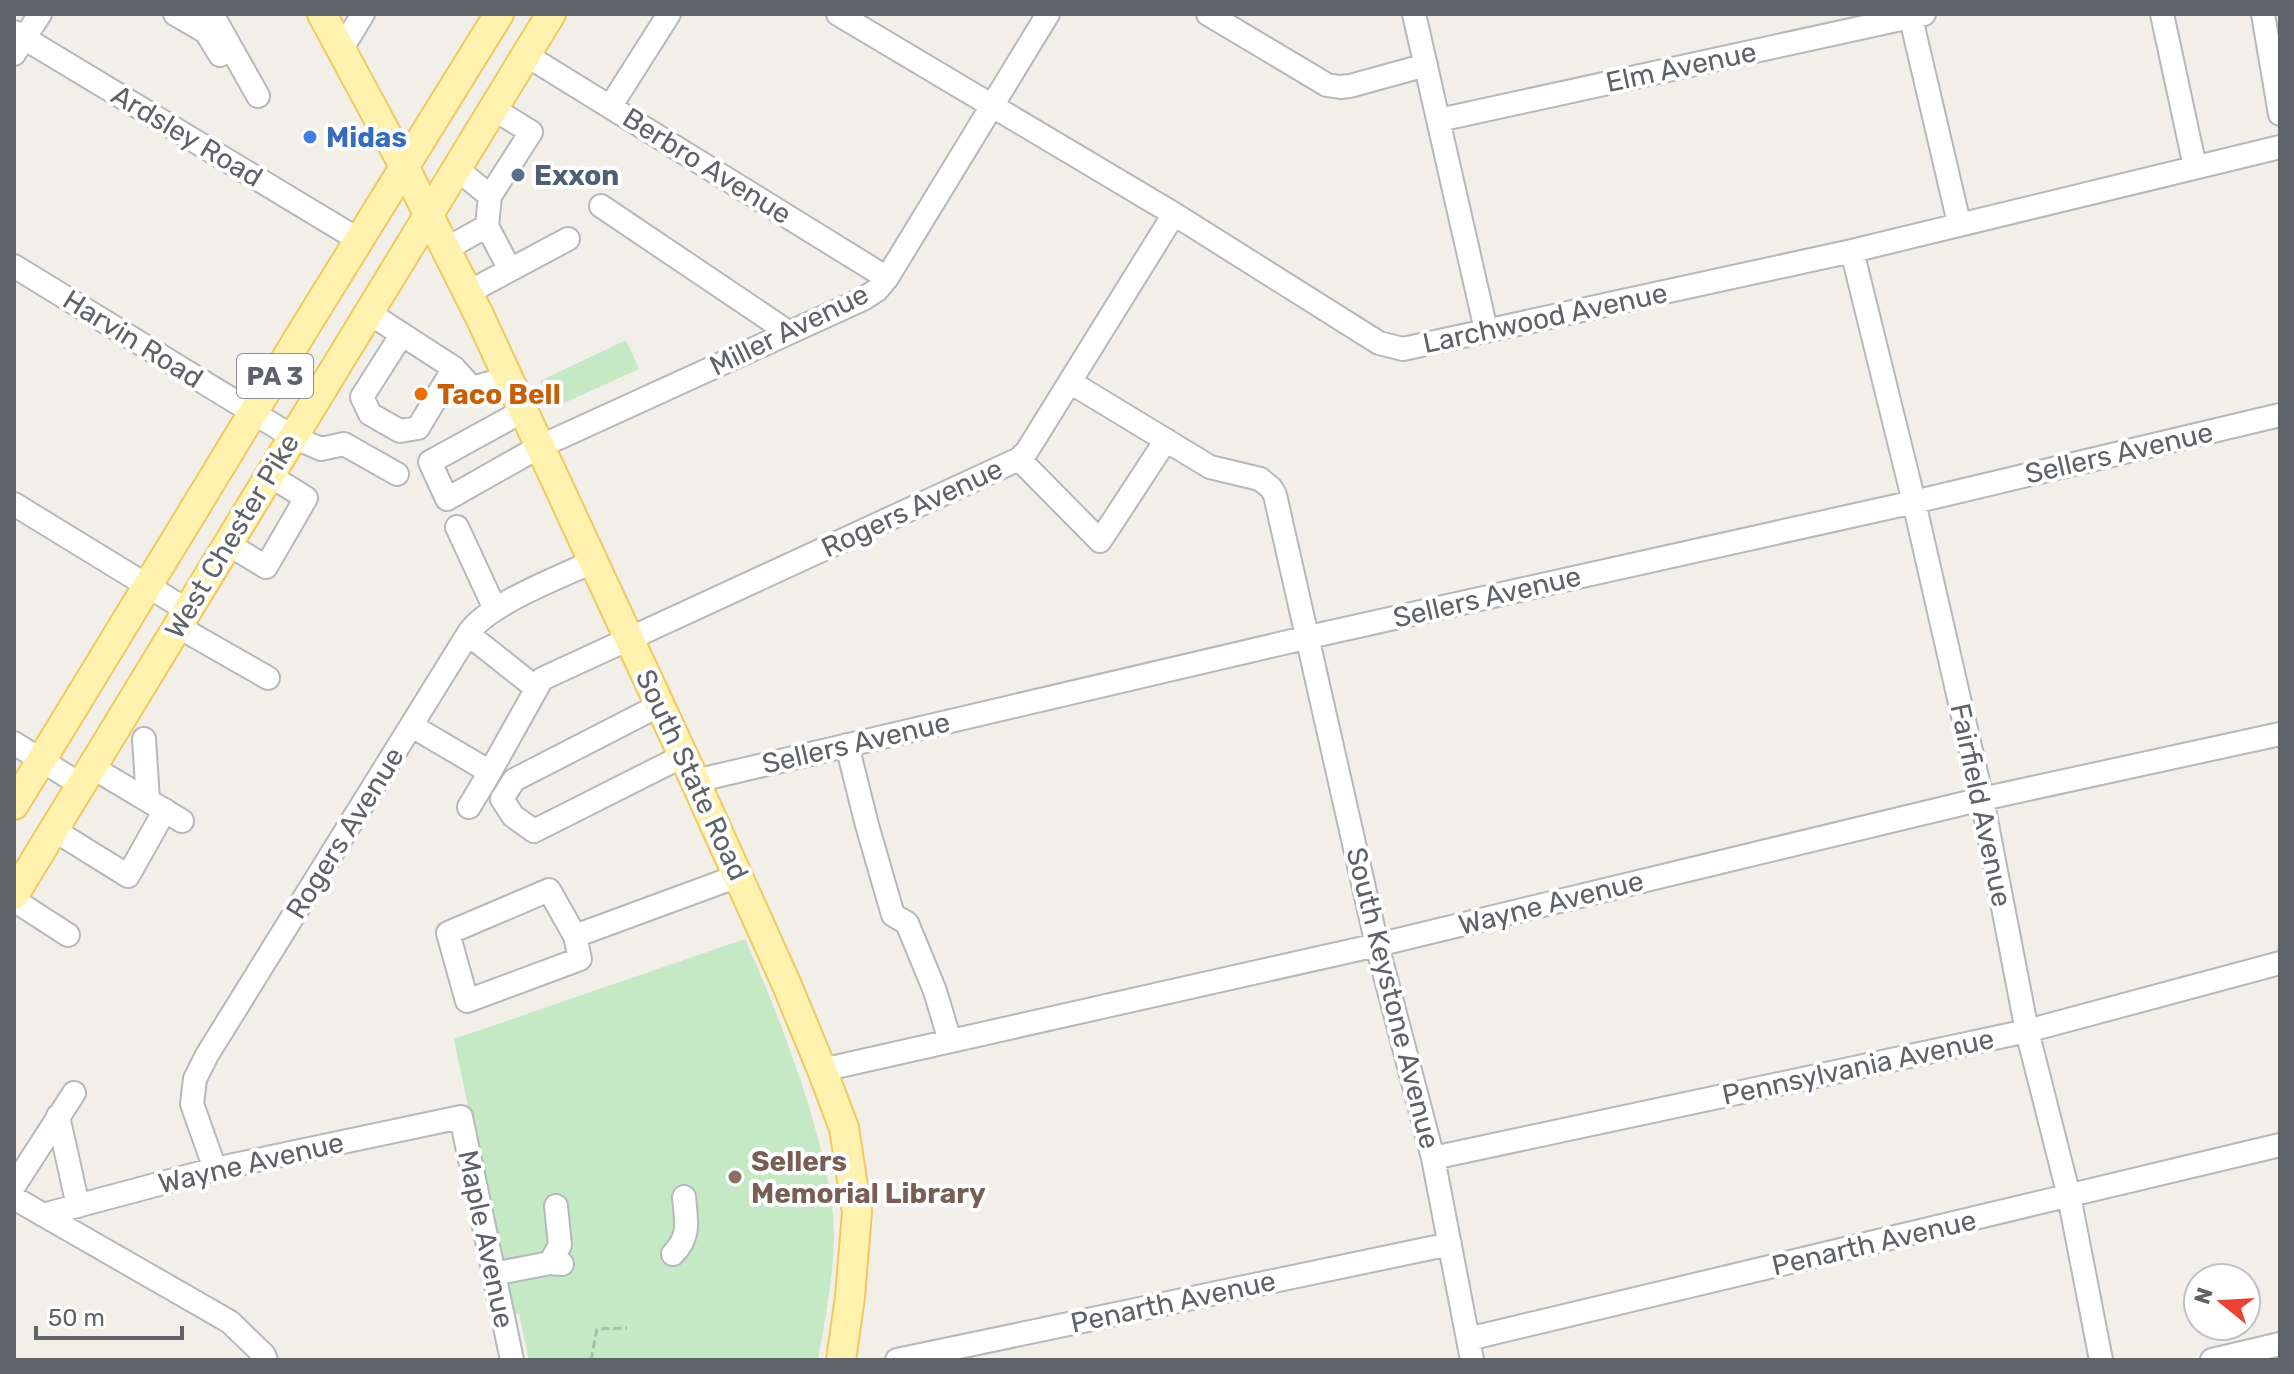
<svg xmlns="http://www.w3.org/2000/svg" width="2294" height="1374" font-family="Rubik,sans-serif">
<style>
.green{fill:#c5e8c5}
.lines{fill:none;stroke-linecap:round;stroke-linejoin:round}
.minor-casing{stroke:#b5b8bc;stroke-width:26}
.major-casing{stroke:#f2c960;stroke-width:32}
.path{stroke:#9cc7a9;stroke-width:3;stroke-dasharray:8 4;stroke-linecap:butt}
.minor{stroke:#fff;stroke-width:22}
.major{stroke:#fff2af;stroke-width:28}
.shop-dot{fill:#3f7fe0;stroke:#fff;stroke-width:3}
.service-dot{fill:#5c6f8a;stroke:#fff;stroke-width:3}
.food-dot{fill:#e8710a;stroke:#fff;stroke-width:3}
.education-dot{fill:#8d6e63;stroke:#fff;stroke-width:3}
.labels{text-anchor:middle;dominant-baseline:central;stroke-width:8;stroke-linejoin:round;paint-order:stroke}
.shield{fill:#fff;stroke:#8f9295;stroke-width:2}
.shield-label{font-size:26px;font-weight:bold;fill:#5f6368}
.street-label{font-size:28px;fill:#5f6368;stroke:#fff}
.shop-label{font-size:28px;font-weight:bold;fill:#366cbe;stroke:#fff;text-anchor:start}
.service-label{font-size:28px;font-weight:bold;fill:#4e5e75;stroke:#fff;text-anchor:start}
.food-label{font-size:28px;font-weight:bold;fill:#c56008;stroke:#fff;text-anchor:start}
.education-label{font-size:28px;font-weight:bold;fill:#785e54;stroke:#fff;text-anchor:start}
</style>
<rect width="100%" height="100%" fill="#f1efe8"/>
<path class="green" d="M 626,340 L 639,369 L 555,407 L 551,405 L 540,381 Z
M 745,939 C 769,992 789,1045 807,1100 C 820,1144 834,1192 834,1238 C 833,1279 825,1320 818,1360 L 529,1360 L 519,1314 L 511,1315 L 454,1039 Z"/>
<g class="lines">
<defs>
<path id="minor" d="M 175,14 L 206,32 L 220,55
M 212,14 L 258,96
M 838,14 L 1174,214 L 1379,343 L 1403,349 L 1852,251 L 2280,147
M 1208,14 L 1327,85 L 1340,87 L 1350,86 L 1426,65
M 1414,14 L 1486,330
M 1910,14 L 1959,223
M 2162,14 L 2195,167
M 2263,14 L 2280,114
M 14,32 L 359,240
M 341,50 L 363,14
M 14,54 L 40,14
M 526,55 L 887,278
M 610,107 L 669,14
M 1439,120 L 1924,14
M 457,169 L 490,196 L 487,226 L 510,270
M 490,196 L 531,132 L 494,109
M 601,206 L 788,332
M 446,249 L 487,226
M 1852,251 L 1914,502 L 1982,799 L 2027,1031 L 2069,1196 L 2101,1360
M 14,266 L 293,437 L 321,449 L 344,444 L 397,474
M 467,293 L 568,239
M 369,313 L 454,368 L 472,388 L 507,378
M 402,334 L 362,397 L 370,414 L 400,431 L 418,428 L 454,368
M 1070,382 L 1210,467 L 1260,479 L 1271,488 L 1275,495 L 1377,945 L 1433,1158 L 1472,1360
M 523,411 L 430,462 L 447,499 L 539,447 L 863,299 L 877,290 L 887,278 L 1048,14
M 1019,459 L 1100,541 L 1166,440
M 14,504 L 187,610
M 457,527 L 495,609
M 228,544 L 266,567 L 306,498 L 269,475
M 177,626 L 268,678
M 468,634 L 536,688
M 660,705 L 514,780 L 502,799 L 513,816 L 534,831 L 683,756
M 412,726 L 490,772 L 469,807
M 144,739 L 148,800
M 14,743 L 81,785
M 847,745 L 867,825 L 893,915 L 907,923 L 935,991 L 950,1041
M 92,767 L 182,821
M 490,772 L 542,679 L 1019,459 L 1027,451 L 1174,214
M 695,781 L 1309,637 L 1914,502 L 2280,415
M 54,830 L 128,876 L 165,810
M 14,900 L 68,935
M 575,936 L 549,890 L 448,933 L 467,1001 L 580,959 L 575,936 L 738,876
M 822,1070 L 1377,945 L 1982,799 L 2280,734
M 58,1116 L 78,1206
M 1433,1158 L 2027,1031 L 2280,963
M 215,1169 L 192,1104 L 195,1079 L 207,1055 L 468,634 C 487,604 561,577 594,561
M 14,1186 L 74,1093
M 14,1198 L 230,1322 L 264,1355 L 266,1360
M 556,1206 L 560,1245 L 550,1263 L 562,1264
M 43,1215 L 215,1169 L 461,1117 L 512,1360
M 673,1254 C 691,1236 686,1220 684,1197
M 493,1274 L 550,1263
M 1468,1339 L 2280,1145
M 897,1360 L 1450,1244
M 2212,1360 L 2280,1344"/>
<path id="major" d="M 322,14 L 405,168 L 479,315 L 695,781 L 786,983 L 822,1070 L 844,1128 L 857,1212 L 850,1297 L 841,1360
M 14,805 L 304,329 L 499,14
M 14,895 L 551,14"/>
</defs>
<use href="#minor" class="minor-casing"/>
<use href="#major" class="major-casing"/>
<path class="path" d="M 591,1360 L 597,1329 L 627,1328"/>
<use href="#minor" class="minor"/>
<use href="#major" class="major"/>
</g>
<circle class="shop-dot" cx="310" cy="137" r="8"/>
<circle class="service-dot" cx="518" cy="175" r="8"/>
<circle class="food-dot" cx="421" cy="394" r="8"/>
<circle class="education-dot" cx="735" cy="1177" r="8"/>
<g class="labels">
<rect class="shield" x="237" y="354" width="76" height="44" rx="6"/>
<g class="shield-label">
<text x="275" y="376">PA 3</text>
</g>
<g class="street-label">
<text transform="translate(1681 67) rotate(-12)">Elm Avenue</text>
<text transform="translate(187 136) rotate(31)">Ardsley Road</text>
<text transform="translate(707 166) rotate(32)">Berbro Avenue</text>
<text transform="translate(1545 318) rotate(-12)">Larchwood Avenue</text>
<text transform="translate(789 330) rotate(-26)">Miller Avenue</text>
<text transform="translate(133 339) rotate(32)">Harvin Road</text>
<text transform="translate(2119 453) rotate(-13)">Sellers Avenue</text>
<text transform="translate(912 508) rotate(-25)">Rogers Avenue</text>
<text transform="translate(232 536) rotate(-59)">West Chester Pike</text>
<text transform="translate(1487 597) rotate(-13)">Sellers Avenue</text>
<text transform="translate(856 743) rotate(-13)">Sellers Avenue</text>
<text transform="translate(692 775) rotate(65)">South State Road</text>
<text transform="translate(1981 805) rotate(78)">Fairfield Avenue</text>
<text transform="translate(345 833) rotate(-58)">Rogers Avenue</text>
<text transform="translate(1551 903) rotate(-14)">Wayne Avenue</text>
<text transform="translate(1393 998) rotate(76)">South Keystone Avenue</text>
<text transform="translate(1858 1067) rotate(-12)">Pennsylvania Avenue</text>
<text transform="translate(251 1163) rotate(-13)">Wayne Avenue</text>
<text transform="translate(486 1239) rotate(78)">Maple Avenue</text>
<text transform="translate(1874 1243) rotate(-13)">Penarth Avenue</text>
<text transform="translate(1173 1302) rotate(-12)">Penarth Avenue</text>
</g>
<g class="shop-label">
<text x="326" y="137">Midas</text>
</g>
<g class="service-label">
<text x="534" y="175">Exxon</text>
</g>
<g class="food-label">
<text x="437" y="394">Taco Bell</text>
</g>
<g class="education-label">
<text x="751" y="1161">Sellers<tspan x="751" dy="32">Memorial Library</tspan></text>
</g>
</g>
<rect width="2294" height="1374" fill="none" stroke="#5f6368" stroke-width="32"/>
<g transform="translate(2222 1302) rotate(288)"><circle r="38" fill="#ffffff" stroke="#bfc1c3" stroke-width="2"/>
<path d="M0-6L14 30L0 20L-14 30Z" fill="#ea4335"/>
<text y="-12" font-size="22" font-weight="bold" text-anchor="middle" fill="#5f6368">N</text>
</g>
<path d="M36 1326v12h146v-12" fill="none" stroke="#5f6368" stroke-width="4"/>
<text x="48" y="1326" font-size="24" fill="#5f6368" stroke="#ffffff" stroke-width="6" paint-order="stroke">50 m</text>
</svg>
